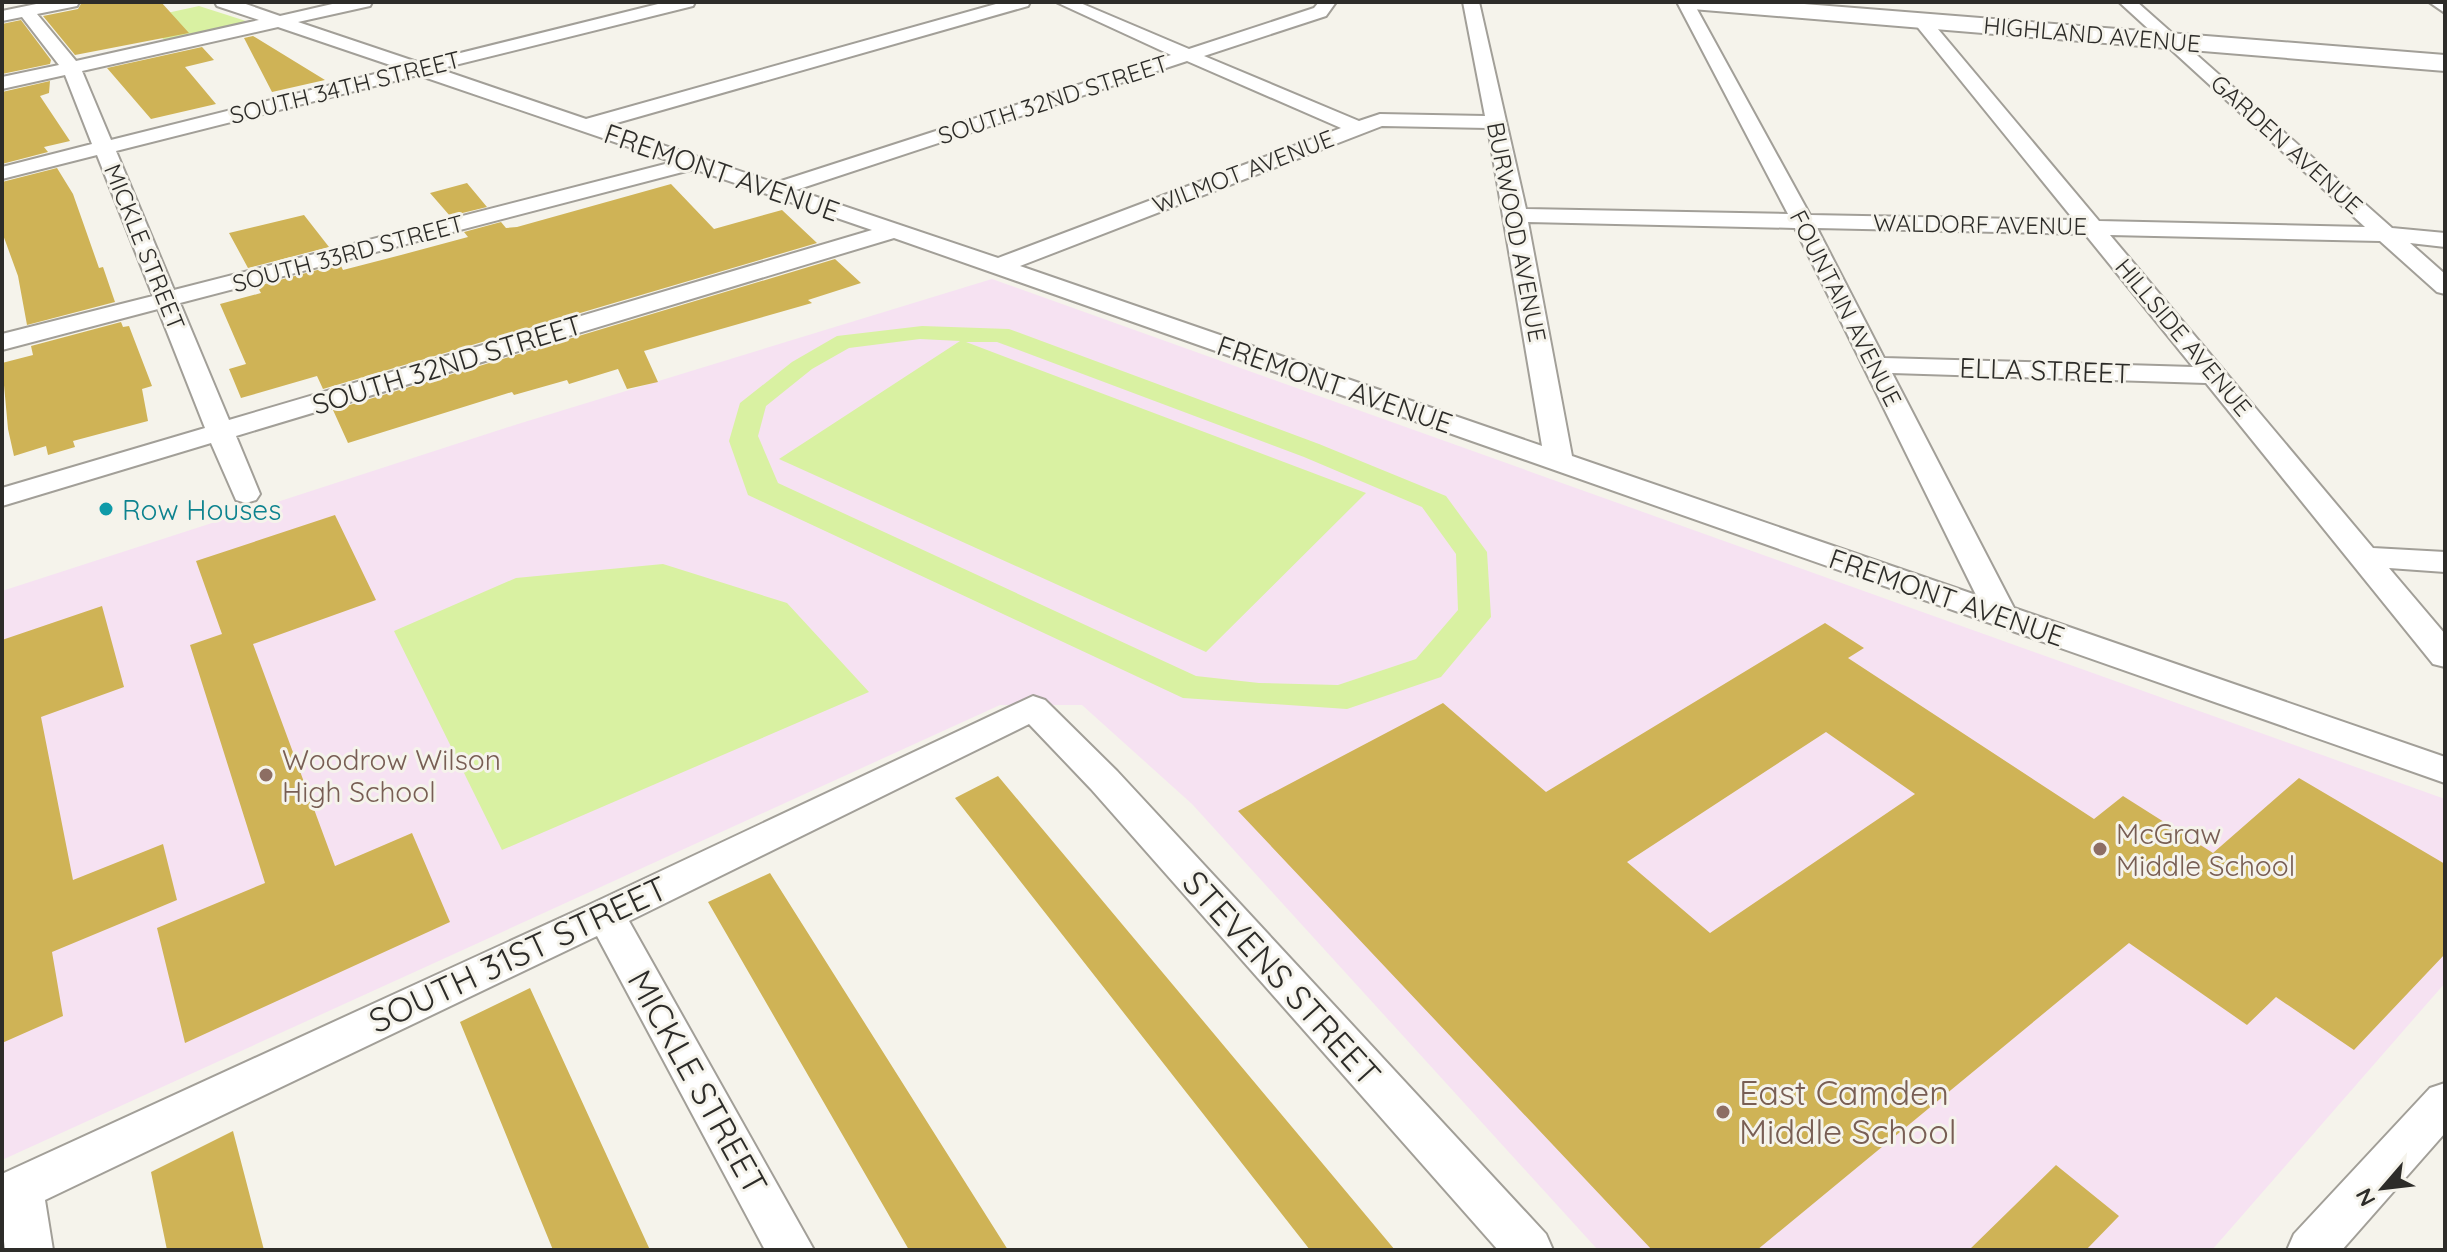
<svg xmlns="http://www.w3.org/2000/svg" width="2447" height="1252" font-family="Quicksand,sans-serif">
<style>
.education{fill:#f6e2f2}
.green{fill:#d9f1a2;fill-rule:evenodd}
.building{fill:#cfb356;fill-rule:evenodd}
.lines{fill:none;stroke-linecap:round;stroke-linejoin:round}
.street-casing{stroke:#a29f98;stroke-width:4}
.secondary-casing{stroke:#a29f98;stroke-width:4}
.street{fill:#fff;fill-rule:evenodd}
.secondary{fill:#fff;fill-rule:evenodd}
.culture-dot{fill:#0f9aa8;stroke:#f5f3eb;stroke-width:3}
.education-dot{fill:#8d6e63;stroke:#f5f3eb;stroke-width:3}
.labels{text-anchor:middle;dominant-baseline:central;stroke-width:6;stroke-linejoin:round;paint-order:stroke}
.far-street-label{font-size:24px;fill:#2d2c29;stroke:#f5f3eb}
.street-label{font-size:28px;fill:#2d2c29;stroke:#f5f3eb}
.culture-label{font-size:28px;fill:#0d838f;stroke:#f5f3eb;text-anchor:start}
.education-label{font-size:28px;fill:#785e54;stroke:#f5f3eb;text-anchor:start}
.near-street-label{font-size:34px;fill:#2d2c29;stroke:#f5f3eb}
.near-education-label{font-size:34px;fill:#785e54;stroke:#f5f3eb;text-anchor:start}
</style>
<rect width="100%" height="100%" fill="#f5f3eb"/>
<path class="education" d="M 992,279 L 2445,799 L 2445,983 L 2212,1250 L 1598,1250 L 1192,804 L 1082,705 L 1000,705 L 2,1160 L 2,591 L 518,424 Z"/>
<path class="green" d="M 199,6 L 249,22 L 165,41 L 144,18 Z
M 922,326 L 1009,329 L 1319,444 L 1446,496 L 1487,552 L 1491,617 L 1441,677 L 1347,709 L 1183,698 L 748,495 L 729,441 L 740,403 L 792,362 L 837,336 ZM 920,339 L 960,341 L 779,459 L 1206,652 L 1366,493 L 966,342 L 997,342 L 1304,457 L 1422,507 L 1456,554 L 1458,610 L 1416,659 L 1338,685 L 1259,683 L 1196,676 L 778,483 L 758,436 L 766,406 L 812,369 L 849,348 Z
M 663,564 L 787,603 L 869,692 L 502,850 L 394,631 L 516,578 Z"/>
<path class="building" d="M 82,2 L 161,2 L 189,33 L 75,55 L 43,16 L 78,9 Z
M 21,20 L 51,60 L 50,64 L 2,74 L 2,24 Z
M 253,36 L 325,80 L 272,92 L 244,38 Z
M 202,47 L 214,60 L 185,67 L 216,104 L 151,119 L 107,68 Z
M 50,81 L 49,93 L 40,96 L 70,141 L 44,147 L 48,152 L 2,164 L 2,92 Z
M 57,168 L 73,194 L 99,268 L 103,267 L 115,302 L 27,325 L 18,276 L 2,232 L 2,182 Z
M 467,183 L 487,207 L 450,216 L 430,193 Z
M 671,184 L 714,229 L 782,210 L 817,243 L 323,389 L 317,376 L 241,398 L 229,369 L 246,364 L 220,304 L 261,293 L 257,286 L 340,264 L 343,270 L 401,255 L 468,237 L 464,232 L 501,222 L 506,228 L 517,227 Z
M 304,215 L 329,247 L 248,268 L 229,233 Z
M 835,259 L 861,283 L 808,300 L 812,303 L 644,351 L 658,382 L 627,389 L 618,369 L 569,384 L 567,380 L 514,395 L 512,392 L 348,443 L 333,410 Z
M 121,322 L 123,327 L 129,326 L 152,386 L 142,389 L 148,421 L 73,441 L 75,447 L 48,455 L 46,446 L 14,456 L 8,429 L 2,363 L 33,355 L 31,346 Z
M 335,515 L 376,600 L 253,644 L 335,866 L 412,833 L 450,922 L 185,1043 L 157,928 L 265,883 L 190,645 L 222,634 L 196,561 Z
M 102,606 L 124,687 L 41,717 L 73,880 L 163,844 L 177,900 L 52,952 L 63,1016 L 2,1043 L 2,640 Z
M 1825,623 L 1864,648 L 1848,658 L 2094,819 L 2123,796 L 2213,853 L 2299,778 L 2445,864 L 2445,954 L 2354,1050 L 2276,997 L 2247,1025 L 2129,943 L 1757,1250 L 1652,1250 L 1238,811 L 1443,703 L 1546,792 ZM 1826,732 L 1915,794 L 1710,933 L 1627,862 Z
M 998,776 L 1395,1250 L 1310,1250 L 955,798 Z
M 770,873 L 1008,1250 L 909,1250 L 708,902 Z
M 530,988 L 650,1250 L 553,1250 L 460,1022 Z
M 233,1131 L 264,1250 L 167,1250 L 151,1172 Z
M 2056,1165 L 2119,1216 L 2086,1250 L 1969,1250 Z"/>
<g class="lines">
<defs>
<path id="street" d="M 46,2 L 79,2 L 77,6 L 37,14 L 76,61 L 259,20 L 217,6 L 215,2 L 240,2 L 280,16 L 341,2 L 372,2 L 370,6 L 298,22 L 420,63 L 666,2 L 695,2 L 693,6 L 439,69 L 586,119 L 1003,2 L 1030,2 L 1028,6 L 606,126 L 775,183 L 1171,55 L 1056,2 L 1078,2 L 1189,49 L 1314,8 L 1319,2 L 1336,2 L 1326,16 L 1204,56 L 1359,121 L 1380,114 L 1485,116 L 1463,2 L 1479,2 L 1526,209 L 1788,214 L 1677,2 L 1693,2 L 1810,215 L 2074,220 L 1915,24 L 1912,20 L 1915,16 L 1927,16 L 2099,221 L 2365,227 L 2119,2 L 2137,2 L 2392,228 L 2445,233 L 2445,247 L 2410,243 L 2445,274 L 2445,294 L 2437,292 L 2380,241 L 2110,235 L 2373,548 L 2445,552 L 2445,572 L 2389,568 L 2445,634 L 2445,667 L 2433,664 L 2206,383 L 1892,373 L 2014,608 L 2445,757 L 2445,783 L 894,238 L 236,436 L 260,494 L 256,500 L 246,503 L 236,500 L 211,443 L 2,506 L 2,488 L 205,428 L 158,309 L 2,350 L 2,334 L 153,296 L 97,155 L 2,179 L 2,167 L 92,144 L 65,75 L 2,89 L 2,77 L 59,65 L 22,17 L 2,21 L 2,11 ZM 278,27 L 399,68 L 111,140 L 82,71 ZM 1187,61 L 1341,128 L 998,258 L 796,190 ZM 418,75 L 673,162 L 174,290 L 116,151 ZM 1382,126 L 1488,128 L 1542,446 L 1020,266 ZM 694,169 L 872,230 L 229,420 L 180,303 ZM 1528,222 L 1795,228 L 1976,595 L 1572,456 ZM 1817,228 L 2085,234 L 2193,367 L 1884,358 Z
M 2429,2 L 2445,2 L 2445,13 Z
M 1033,696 L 1045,700 L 1117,771 L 1546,1234 L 1553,1250 L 1498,1250 L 1091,789 L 1029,724 L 629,921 L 814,1250 L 765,1250 L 597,936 L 45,1200 L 53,1250 L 5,1250 L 2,1224 L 4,1173 L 591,904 Z
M 2445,1083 L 2445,1133 L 2342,1250 L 2287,1250 L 2294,1234 L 2430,1088 Z"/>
<path id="secondary" d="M 1680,2 L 1779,2 L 2445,55 L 2445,71 L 1692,9 L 1684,7 Z"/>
</defs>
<use href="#street" class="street-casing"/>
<use href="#secondary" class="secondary-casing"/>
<use href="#street" class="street"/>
<use href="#secondary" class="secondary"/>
</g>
<circle class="culture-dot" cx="106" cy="509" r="8"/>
<g class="education-dot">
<circle cx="266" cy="775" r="8"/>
<circle cx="2100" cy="849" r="8"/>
<circle cx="1723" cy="1112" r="8"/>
</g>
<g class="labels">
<g class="far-street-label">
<text transform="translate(2092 34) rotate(5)">HIGHLAND AVENUE</text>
<text transform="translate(345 87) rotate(-14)">SOUTH 34TH STREET</text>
<text transform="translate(1053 99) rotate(-18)">SOUTH 32ND STREET</text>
<text transform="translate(2287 144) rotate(42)">GARDEN AVENUE</text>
<text transform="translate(1243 171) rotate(-21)">WILMOT AVENUE</text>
<text transform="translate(1980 224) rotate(1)">WALDORF AVENUE</text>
<text transform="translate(1517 232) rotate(79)">BURWOOD AVENUE</text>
<text transform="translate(145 247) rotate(68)">MICKLE STREET</text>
<text transform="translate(348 253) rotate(-15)">SOUTH 33RD STREET</text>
<text transform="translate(1846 308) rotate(63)">FOUNTAIN AVENUE</text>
<text transform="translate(2184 337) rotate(50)">HILLSIDE AVENUE</text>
</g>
<g class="street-label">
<text transform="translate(722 172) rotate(19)">FREMONT AVENUE</text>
<text transform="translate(447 364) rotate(-17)">SOUTH 32ND STREET</text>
<text transform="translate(2045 370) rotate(2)">ELLA STREET</text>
<text transform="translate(1335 384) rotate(19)">FREMONT AVENUE</text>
<text transform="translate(1947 597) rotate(19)">FREMONT AVENUE</text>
</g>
<g class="culture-label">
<text x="122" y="509">Row Houses</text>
</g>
<g class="education-label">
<text x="282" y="759">Woodrow Wilson<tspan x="282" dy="32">High School</tspan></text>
<text x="2116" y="833">McGraw<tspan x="2116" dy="32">Middle School</tspan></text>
</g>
<g class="near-street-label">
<text transform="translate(518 954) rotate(-25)">SOUTH 31ST STREET</text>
<text transform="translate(1282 978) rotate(48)">STEVENS STREET</text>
<text transform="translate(698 1082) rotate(61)">MICKLE STREET</text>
</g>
<g class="near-education-label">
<text x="1739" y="1092">East Camden<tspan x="1739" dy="39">Middle School</tspan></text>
</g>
</g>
<rect width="2447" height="1252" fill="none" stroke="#2d2c29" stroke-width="8"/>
<g transform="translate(2383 1188) rotate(242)" stroke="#f5f3eb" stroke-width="6" paint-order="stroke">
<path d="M0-6L14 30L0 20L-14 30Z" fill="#2d2c29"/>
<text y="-12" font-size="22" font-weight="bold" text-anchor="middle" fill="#2d2c29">N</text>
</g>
</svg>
